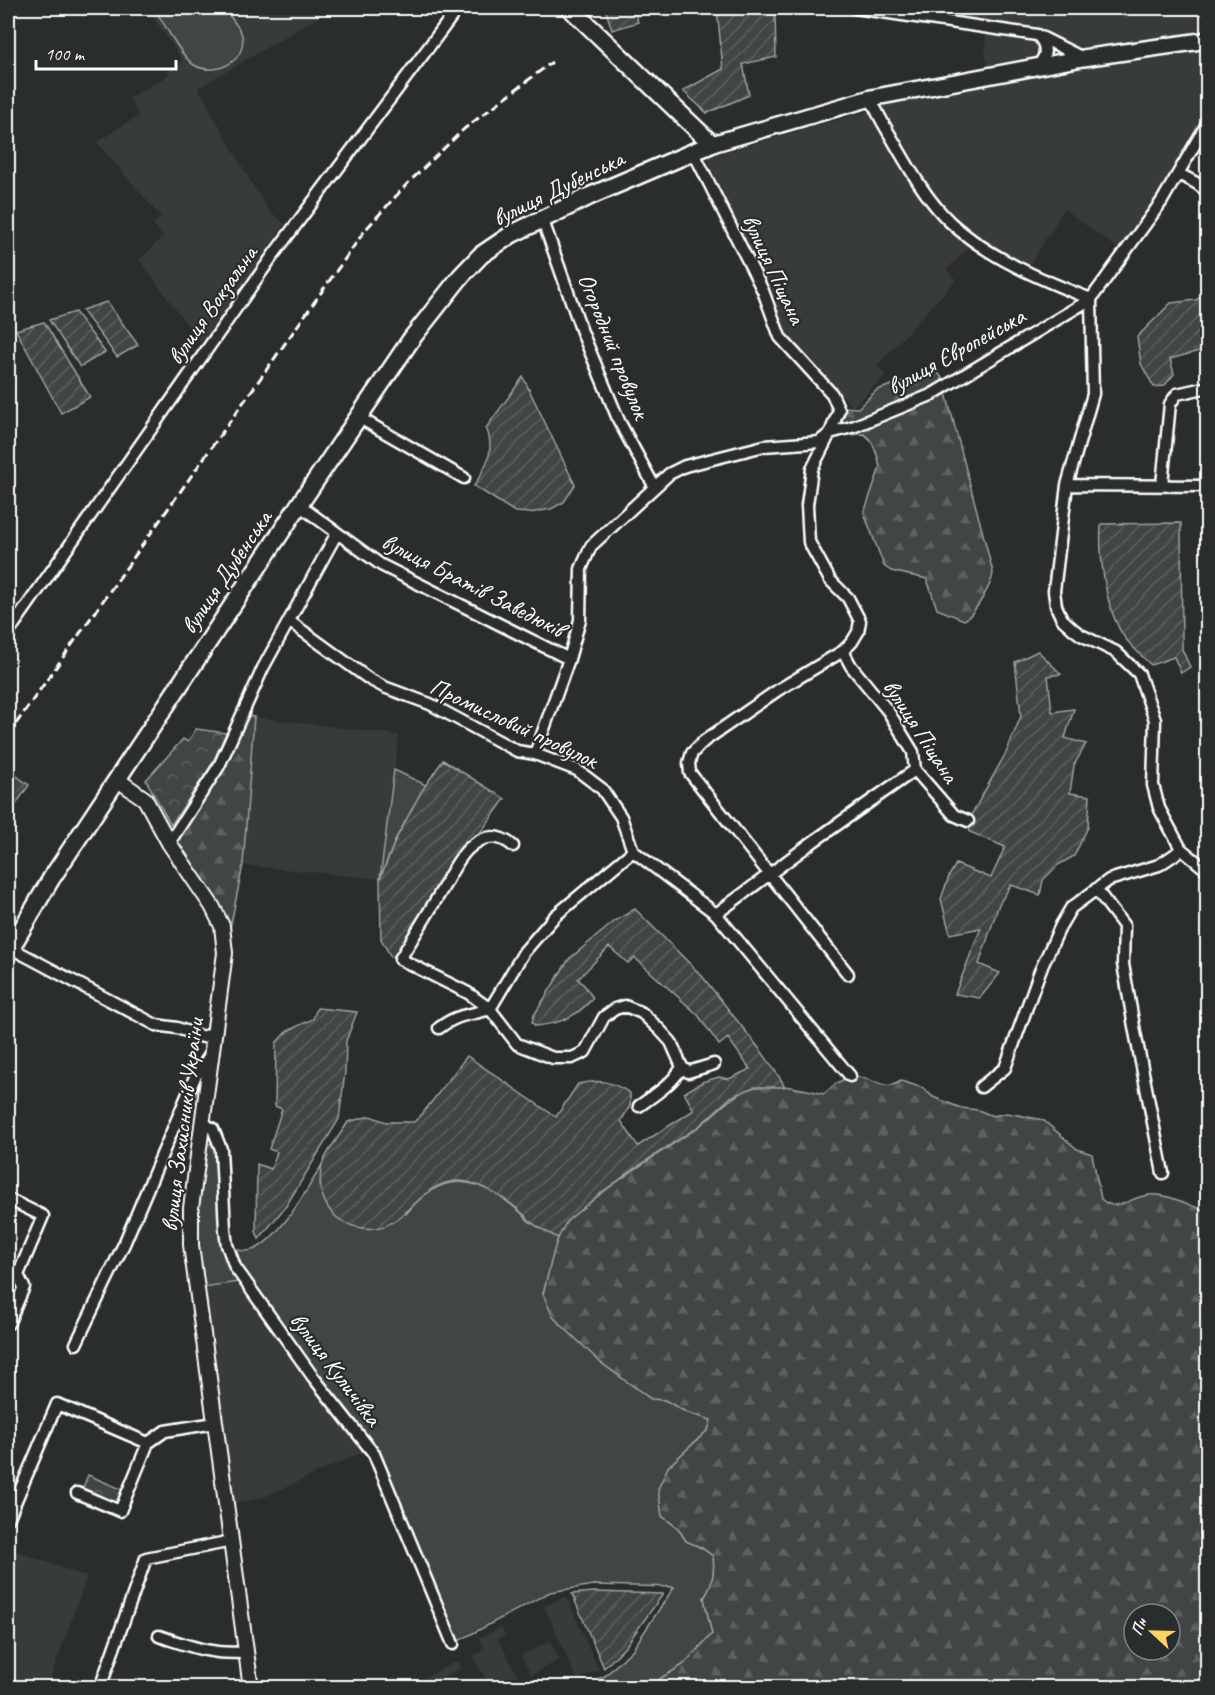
<svg xmlns="http://www.w3.org/2000/svg" width="1215" height="1695" font-family="Caveat,sans-serif">
<style>
.built{fill:#373a3b}
.grass{fill:#414445;stroke:#a0a2a2;stroke-width:1.5}
.forest{fill:url(#forest-firs);stroke:#a0a2a2;stroke-width:1.5;fill-rule:evenodd}
.park{fill:url(#park-crowns);stroke:#a0a2a2;stroke-width:1.5}
.garden{fill:url(#garden-furrows);stroke:#a0a2a2;stroke-width:1.5}
.lines{fill:none;stroke-linecap:round;stroke-linejoin:round}
.minor-casing{stroke:#fff;stroke-width:15}
.tertiary-casing{stroke:#fff;stroke-width:18}
.secondary-casing{stroke:#fff;stroke-width:20}
.trunk-casing{stroke:#fff;stroke-width:21}
.minor{stroke:#2a2d2e;stroke-width:10}
.tertiary{stroke:#2a2d2e;stroke-width:14}
.secondary{stroke:#2a2d2e;stroke-width:15}
.trunk{stroke:#2a2d2e;stroke-width:16}
.rail{stroke:#fff;stroke-width:3;stroke-dasharray:9 4.5;stroke-linecap:butt}
.labels{text-anchor:middle;dominant-baseline:central;stroke-width:4.5;stroke-linejoin:round;paint-order:stroke}
.street-label{font-size:24px;fill:#fff;stroke:#2a2d2e}
</style>
<defs>
<pattern id="forest-firs" width="22" height="20" patternUnits="userSpaceOnUse" patternTransform="scale(1.5)"><rect width="22" height="20" fill="#414445"/><path d="M5 1l3.5 6h-7zM16 11l3.5 6h-7z" fill="#5e6061"/></pattern>
<pattern id="park-crowns" width="20" height="18" patternUnits="userSpaceOnUse" patternTransform="scale(1.5)"><rect width="20" height="18" fill="#414445"/><path d="M2 6a3 3 0 1 1 6 0M12 15a3 3 0 1 1 6 0" fill="none" stroke="#5e6061"/></pattern>
<pattern id="garden-furrows" width="10" height="10" patternUnits="userSpaceOnUse" patternTransform="scale(1.5)"><rect width="10" height="10" fill="#414445"/><path d="M-1 1l2-2M0 10L10 0M9 11l2-2" fill="none" stroke="#5e6061"/></pattern>
</defs>
<rect width="100%" height="100%" fill="#2a2d2e"/>
<filter id="ink" filterUnits="userSpaceOnUse"><feTurbulence type="fractalNoise" baseFrequency=".0167" numOctaves="2"/><feDisplacementMap in="SourceGraphic" scale="12" xChannelSelector="R" yChannelSelector="G"/><feConvolveMatrix kernelMatrix="1 2 1 2 8 2 1 2 1" color-interpolation-filters="sRGB"/></filter>
<g filter="url(#ink)">
<path class="built" d="M 147,8 L 321,8 L 322,15 L 198,88 L 254,187 L 270,212 L 285,224 L 201,343 L 139,260 L 164,236 L 153,225 L 161,217 L 97,142 L 138,116 L 130,97 L 169,75 L 167,71 L 183,61 Z
M 965,8 L 1207,8 L 1207,40 L 1083,58 L 1043,41 L 1036,68 L 1130,61 L 1207,51 L 1207,114 L 1165,189 L 1151,204 L 1120,250 L 1064,209 L 1029,267 L 975,236 L 933,194 L 922,179 L 871,98 L 990,76 L 985,50 L 986,28 L 963,24 Z
M 869,111 L 913,186 L 947,227 L 971,245 L 946,270 L 956,280 L 877,366 L 886,375 L 853,407 L 784,335 L 768,288 L 706,157 Z
M 254,717 L 399,735 L 380,879 L 243,865 Z
M 244,1281 L 370,1449 L 264,1497 L 227,1505 L 197,1289 Z
M 8,1548 L 87,1577 L 47,1687 L 8,1687 Z
M 566,1596 L 599,1670 L 577,1680 L 544,1606 Z
M 501,1627 L 505,1635 L 498,1639 L 524,1687 L 500,1687 L 497,1683 L 490,1687 L 473,1656 L 485,1649 L 479,1638 Z
M 550,1641 L 560,1660 L 531,1675 L 521,1655 Z
M 458,1661 L 462,1668 L 424,1687 L 405,1687 Z"/>
<path class="grass" d="M 154,8 L 224,8 C 229,16 239,26 242,35 C 248,62 214,77 194,65 C 182,58 162,20 154,8 Z
M 394,770 L 426,785 L 396,838 L 380,879 Z
M 200,1144 L 214,1144 L 221,1149 L 229,1246 C 234,1248 242,1252 247,1251 C 274,1250 310,1185 323,1163 L 320,1188 L 406,1214 C 442,1168 479,1176 520,1212 C 524,1215 526,1219 530,1222 C 539,1228 549,1233 558,1238 L 543,1294 L 600,1362 L 651,1399 L 665,1400 L 686,1412 L 712,1420 L 708,1430 L 668,1467 L 662,1516 L 678,1528 L 686,1541 L 702,1548 L 713,1556 C 715,1571 713,1585 704,1598 L 712,1634 L 683,1665 L 661,1678 L 653,1687 L 599,1687 L 597,1679 L 605,1676 L 633,1649 L 674,1587 L 594,1585 L 550,1592 L 453,1644 L 374,1454 L 245,1281 L 197,1288 L 191,1245 Z"/>
<path class="forest" d="M 933,371 L 937,371 L 942,378 L 993,572 C 993,583 974,615 964,620 L 937,609 L 927,579 L 891,571 L 884,566 L 864,513 L 880,467 C 878,456 873,440 864,434 L 829,436 L 842,407 L 858,408 L 877,390 Z
M 242,715 L 254,717 L 243,865 L 225,953 L 222,926 L 169,843 L 219,766 Z
M 850,1076 C 856,1077 861,1077 866,1079 C 880,1083 887,1090 901,1081 L 923,1088 L 933,1097 L 961,1108 L 978,1110 L 993,1116 L 1007,1113 L 1043,1120 L 1077,1149 L 1092,1154 L 1101,1199 C 1116,1214 1132,1196 1149,1195 C 1169,1193 1189,1206 1207,1211 L 1207,1687 L 653,1687 L 661,1678 L 683,1665 L 712,1634 L 704,1598 C 713,1585 715,1571 713,1556 L 702,1548 L 686,1541 L 678,1528 L 662,1516 L 658,1489 L 668,1467 L 708,1430 L 711,1420 L 686,1412 L 665,1400 L 651,1399 L 600,1362 L 553,1317 L 543,1294 C 549,1274 554,1238 567,1221 C 573,1215 582,1209 588,1204 C 623,1175 661,1153 697,1128 C 716,1114 729,1096 752,1088 C 770,1081 805,1089 824,1094 L 835,1084 ZM 1134,1614 L 1170,1614 L 1170,1650 L 1134,1650 Z"/>
<path class="park" d="M 196,729 L 226,733 L 212,764 L 171,825 L 146,780 L 183,739 L 188,742 Z
M 88,1475 L 123,1490 L 116,1504 L 82,1490 Z"/>
<path class="garden" d="M 605,8 L 634,8 L 638,22 L 612,30 Z
M 717,8 L 775,14 L 776,57 L 743,64 L 749,95 L 707,113 L 683,91 L 723,69 Z
M 1207,293 L 1207,349 L 1170,359 L 1174,374 L 1164,386 L 1154,387 L 1141,364 L 1137,337 L 1171,303 L 1196,300 Z
M 107,302 L 138,345 L 117,357 L 82,310 Z
M 75,312 L 105,352 L 80,367 L 49,320 Z
M 44,322 L 90,397 L 61,413 L 16,330 Z
M 523,377 L 575,485 L 564,502 L 551,509 L 530,513 L 515,512 L 474,486 C 486,467 496,450 486,428 Z
M 1181,523 L 1182,649 L 1190,667 L 1181,673 L 1174,657 L 1151,665 C 1142,656 1132,647 1125,638 C 1105,610 1099,557 1101,524 Z
M 1038,651 L 1061,674 L 1048,676 L 1052,712 L 1074,709 L 1065,738 L 1086,744 L 1074,765 L 1070,793 L 1090,796 L 1088,827 L 1074,856 L 1058,865 L 1043,880 L 1040,895 L 1011,885 L 999,904 L 979,964 L 1000,973 L 980,998 L 955,994 L 981,928 L 950,934 L 941,899 L 949,876 L 956,864 L 991,878 L 1005,847 L 970,832 L 968,821 L 1007,751 L 1021,716 L 1015,662 Z
M 443,760 L 505,799 L 469,848 L 400,959 L 391,957 L 381,939 L 380,879 L 396,839 L 421,792 Z
M 11,772 L 29,785 L 8,816 L 8,777 Z
M 635,909 L 702,976 L 762,1052 L 782,1081 L 784,1087 L 754,1087 L 731,1097 L 698,1127 L 647,1160 L 602,1192 L 567,1221 L 558,1238 C 549,1233 539,1228 531,1222 C 527,1219 525,1215 521,1212 C 508,1200 479,1182 461,1181 C 417,1179 408,1234 363,1228 C 330,1224 315,1196 322,1165 C 326,1152 341,1134 348,1122 L 370,1116 L 386,1122 L 414,1122 L 423,1113 L 467,1056 L 556,1117 L 578,1084 C 600,1079 611,1081 630,1093 L 630,1106 L 621,1121 L 638,1146 L 694,1110 L 684,1093 L 702,1082 L 719,1077 L 729,1079 L 750,1069 L 728,1038 L 719,1045 L 698,1015 L 635,958 L 628,963 L 609,947 L 578,979 L 584,985 L 593,998 C 577,1017 559,1024 535,1026 L 532,1022 L 534,1015 L 569,959 L 615,921 Z
M 317,1008 L 357,1012 L 346,1041 L 345,1072 L 339,1119 L 286,1206 L 259,1239 L 256,1231 L 257,1164 L 271,1169 L 277,1152 L 269,1149 L 282,1109 L 275,1106 L 276,1043 L 287,1031 L 313,1019 Z
M 594,1592 L 663,1594 L 625,1647 L 604,1668 L 572,1594 Z"/>
<g class="lines">
<defs>
<path id="minor" d="M 855,8 L 1037,35 L 1083,58
M 1035,67 C 1047,59 1048,46 1038,36
M 871,98 C 877,115 888,131 897,147 C 912,173 928,201 950,222 C 989,258 1042,280 1091,299 L 1093,394 L 1067,485 L 1054,591 L 1056,606 L 1062,619 L 1073,629 L 1081,635 L 1116,652 L 1139,674 L 1155,720 L 1153,785 L 1159,808 L 1181,849 L 1208,871
M 693,151 L 763,291 L 780,337 L 832,394 L 839,410 L 830,433 L 812,469 L 807,505 L 809,542 L 830,580 L 848,598 L 860,621 L 858,632 L 852,642 L 843,651 L 851,666 L 888,711 L 913,752 L 915,770 L 954,815 L 968,821
M 1179,174 L 1196,183 L 1208,192
M 542,218 L 582,332 L 619,421 L 654,486
M 358,417 L 464,478
M 1067,485 L 1208,486
M 1162,485 L 1170,404 L 1177,394 L 1208,387
M 299,505 L 381,565 L 569,659
M 289,621 L 369,679 L 384,687 L 430,704 L 517,751 L 535,754 L 577,770 L 602,789 L 621,817 L 633,851 L 716,914 L 850,1076
M 8,633 L 274,254 L 458,8
M 843,651 L 778,690 L 704,741 L 692,753 L 689,763 L 690,773 L 848,974
M 535,754 L 569,659 L 580,620 L 581,569 L 591,546 L 669,474 L 685,466 L 764,446 L 819,442 L 830,433 L 855,426 L 931,395 L 1091,299 L 1162,201 L 1208,122
M 169,843 L 219,766 L 263,668 L 337,533
M 513,846 C 498,833 483,835 468,849 C 457,860 450,875 443,888 C 429,912 414,936 400,959 L 468,993 L 490,1009 L 517,1044 L 553,1058 L 572,1058 L 585,1052 L 604,1017 L 615,1009 L 625,1006 L 642,1013 L 660,1030 L 671,1042 L 682,1067 C 672,1084 656,1094 639,1106
M 1096,889 L 1124,926 L 1123,964 L 1135,1032 L 1163,1173
M 716,914 L 814,841 L 915,770
M 11,948 L 156,1025 L 177,1028 L 203,1037 L 216,1032
M 490,1009 L 524,952 L 555,916 L 633,851
M 439,1028 C 459,1013 468,1016 490,1009
M 682,1067 L 688,1072 L 714,1064
M 981,1087 L 1005,1068 L 1040,971 L 1061,925 L 1071,908 L 1109,880 L 1159,865 L 1174,855 L 1181,849
M 203,1123 L 213,1129 L 221,1149 L 225,1230 L 227,1245 L 235,1267 L 313,1377 L 374,1454 L 453,1644
M 8,1199 L 43,1216 L 18,1275 L 24,1287 L 8,1324
M 76,1344 L 124,1244 L 195,1077 L 208,1058 L 212,1057
M 77,1493 L 120,1511 L 148,1443
M 8,1519 L 57,1404 L 148,1443 L 165,1431 L 215,1423
M 159,1636 C 190,1646 213,1656 247,1652
M 100,1688 L 146,1558 L 232,1541"/>
<path id="tertiary" d="M 118,780 L 145,799 L 169,843 L 212,906 L 222,926 L 225,953 L 191,1208 L 191,1245 L 251,1688"/>
<path id="secondary" d="M 712,144 L 871,98 L 1083,58 L 1208,40"/>
<path id="trunk" d="M 8,953 L 51,879 L 299,505 L 412,338 L 461,276 L 481,255 L 512,234 L 590,196 L 712,144 L 570,8"/>
</defs>
<use href="#minor" class="minor-casing"/>
<use href="#tertiary" class="tertiary-casing"/>
<use href="#secondary" class="secondary-casing"/>
<use href="#trunk" class="trunk-casing"/>
<use href="#minor" class="minor"/>
<use href="#tertiary" class="tertiary"/>
<use href="#secondary" class="secondary"/>
<use href="#trunk" class="trunk"/>
<path class="rail" d="M 8,735 L 366,229 L 407,184 L 464,129 L 552,62"/>
</g>
</g>
<g class="labels">
<g class="street-label">
<text transform="translate(558 188) rotate(-26)">вулиця Дубенська</text>
<text transform="translate(774 269) rotate(65)">вулиця Піщана</text>
<text transform="translate(212 305) rotate(-55)">вулиця Вокзальна</text>
<text transform="translate(614 346) rotate(68)">Огородний провулок</text>
<text transform="translate(956 351) rotate(-29)">вулиця Європейська</text>
<text transform="translate(226 572) rotate(-56)">вулиця Дубенська</text>
<text transform="translate(473 585) rotate(27)">вулиця Братів Заведюків</text>
<text transform="translate(514 723) rotate(25)">Промисловий провулок</text>
<text transform="translate(921 731) rotate(57)">вулиця Піщана</text>
<text transform="translate(182 1125) rotate(-83)">вулиця Захисників України</text>
<text transform="translate(336 1369) rotate(53)">вулиця Куличівка</text>
</g>
</g>
<rect width="1215" height="1695" fill="none" stroke="#2a2d2e" stroke-width="30"/>
<rect x="15" y="15" width="1185" height="1665" fill="none" stroke="#fff" stroke-width="2" filter="url(#ink)"/>
<g transform="translate(1152 1632) rotate(292)"><circle r="28" fill="#2a2d2e" stroke="#7f8182" stroke-width="1.5"/>
<path d="M0-4.5L10 22L0 15L-10 22Z" fill="#ffd166"/>
<text y="-9" font-size="16" font-weight="bold" text-anchor="middle" fill="#ffffff">Пн</text>
</g>
<path d="M36 60v9h140v-9" fill="none" stroke="#ffffff" stroke-width="3"/>
<text x="45" y="60" font-size="18" fill="#ffffff" stroke="#2a2d2e" stroke-width="4.5" paint-order="stroke">100 m</text>
</svg>
